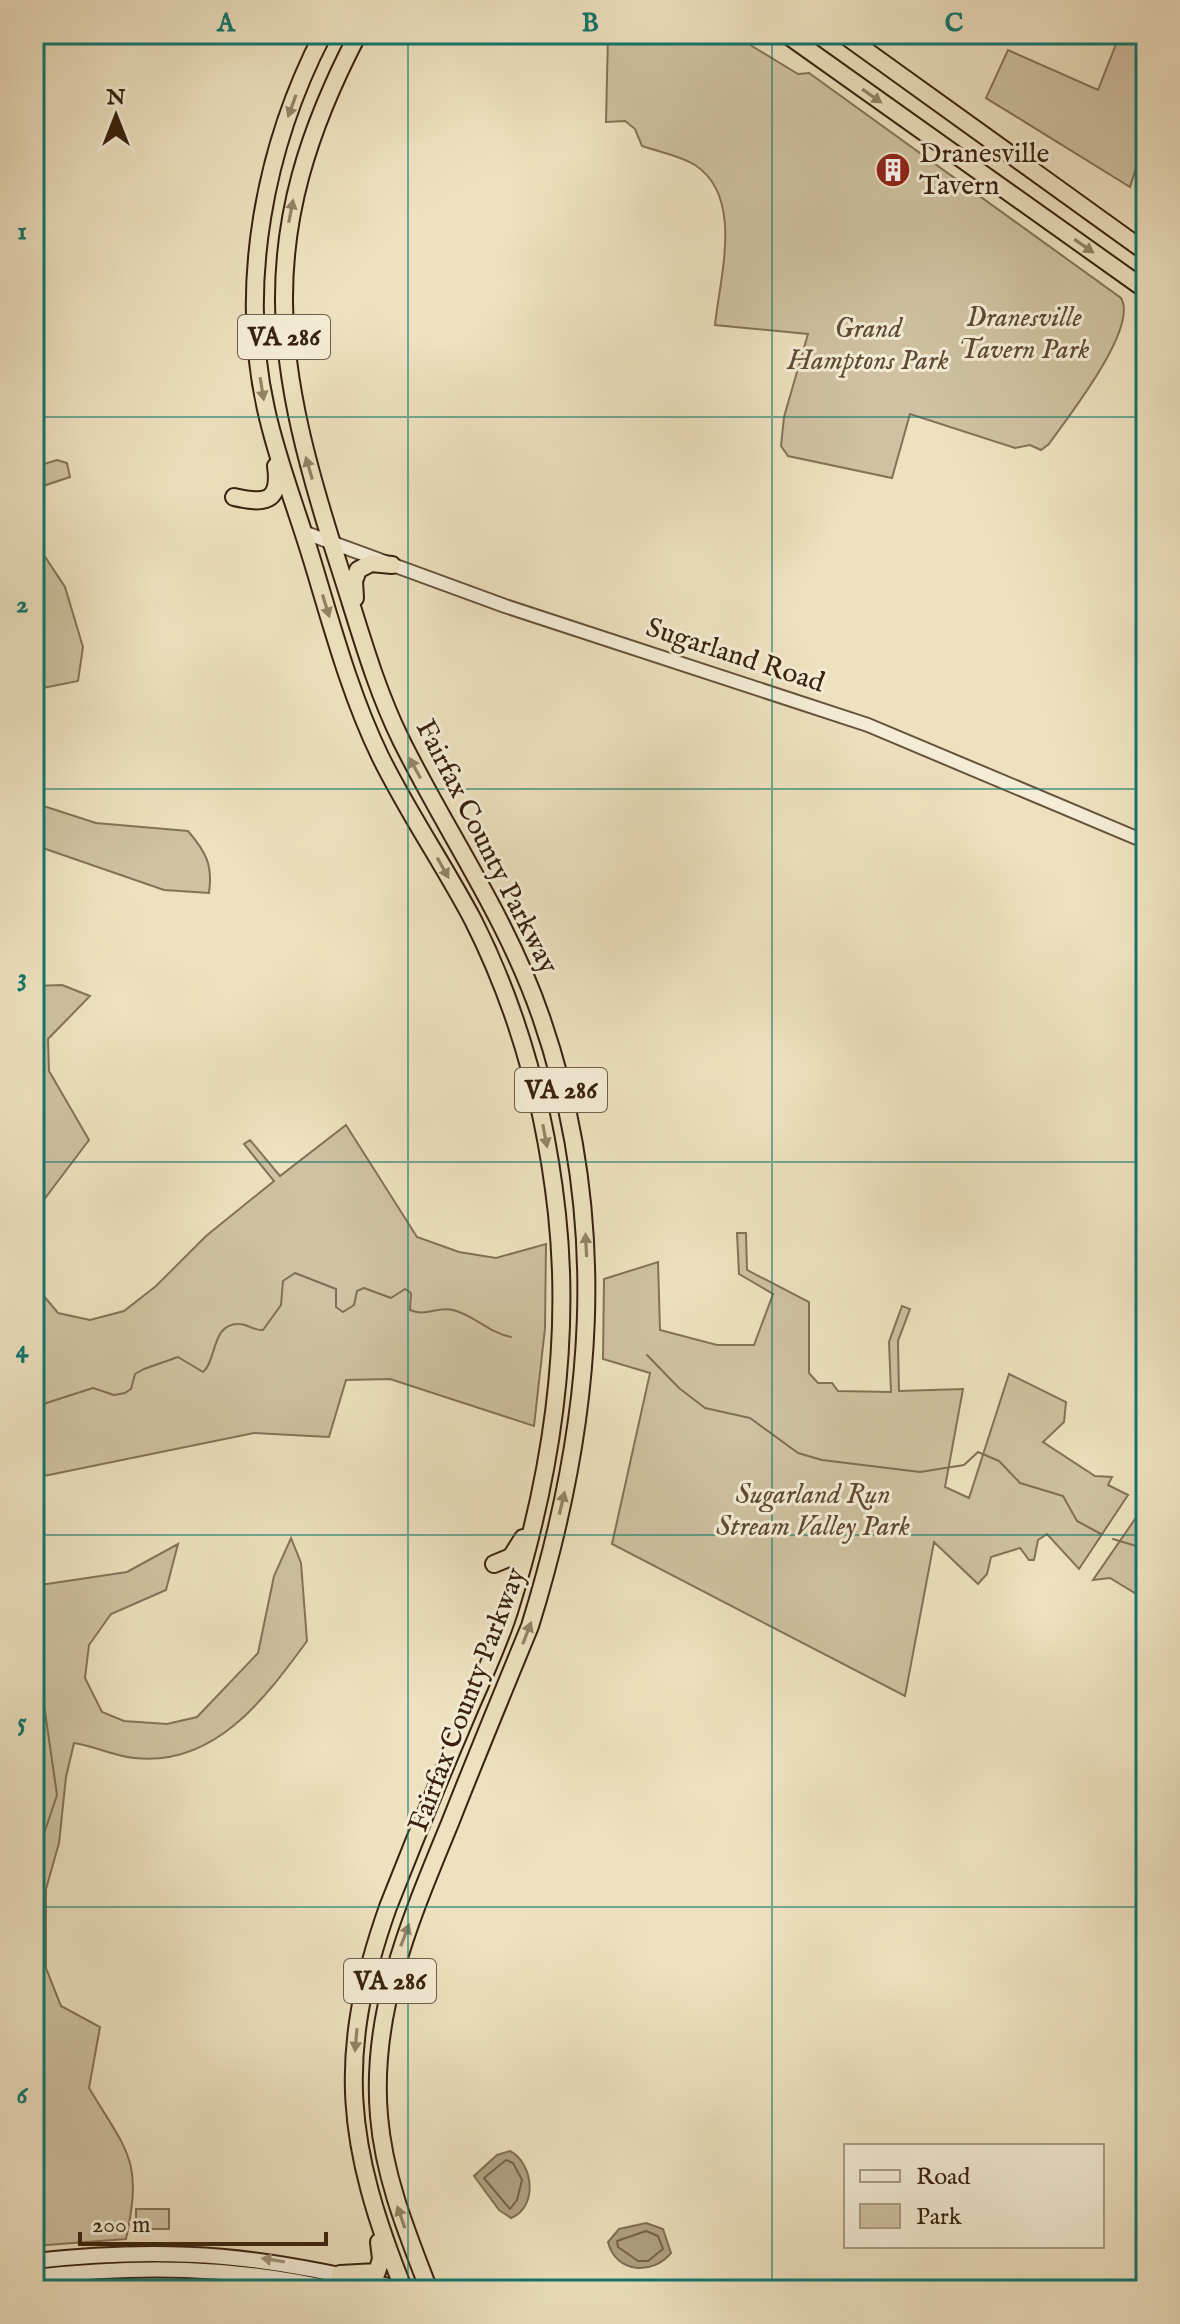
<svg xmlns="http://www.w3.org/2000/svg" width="1180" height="2324" font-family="'IM FELL English',serif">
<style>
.green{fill:#cfc1a1;stroke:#847258;stroke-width:2}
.water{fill:#b0a083;stroke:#806e54;stroke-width:2}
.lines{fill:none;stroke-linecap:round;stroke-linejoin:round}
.shore{stroke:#746148;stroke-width:2}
.stream{stroke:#806e54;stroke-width:2}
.tertiary-casing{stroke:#66523a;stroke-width:16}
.secondary-casing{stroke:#38220e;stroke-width:18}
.trunk-casing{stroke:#38220e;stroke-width:20}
.tertiary{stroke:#f4ecd5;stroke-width:12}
.secondary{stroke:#f4ecd5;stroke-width:14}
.trunk{stroke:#eee1bf;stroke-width:16}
.oneway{fill:#938266}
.oneway2{fill:#9f917b}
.grid{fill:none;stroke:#0f766e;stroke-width:2;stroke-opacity:0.55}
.labels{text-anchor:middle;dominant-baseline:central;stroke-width:6;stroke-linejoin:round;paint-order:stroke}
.shield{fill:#f4ecd5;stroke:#705f4a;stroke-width:2}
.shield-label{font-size:26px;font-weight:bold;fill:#38220e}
.poi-label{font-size:28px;fill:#38220e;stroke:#f4ecd5;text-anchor:start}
.park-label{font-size:28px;font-style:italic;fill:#5e4a33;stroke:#f4ecd5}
.street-label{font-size:28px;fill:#38220e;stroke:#f4ecd5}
.neatline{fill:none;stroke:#0f766e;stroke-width:3}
.grid-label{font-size:26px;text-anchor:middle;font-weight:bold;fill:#0f766e}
</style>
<rect width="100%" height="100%" fill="#eee1bf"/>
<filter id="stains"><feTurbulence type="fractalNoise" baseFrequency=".0025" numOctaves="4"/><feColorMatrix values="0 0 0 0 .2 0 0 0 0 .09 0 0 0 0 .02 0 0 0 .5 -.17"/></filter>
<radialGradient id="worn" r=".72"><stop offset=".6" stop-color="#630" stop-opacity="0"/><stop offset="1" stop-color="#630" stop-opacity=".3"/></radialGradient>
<path class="green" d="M 608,34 L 732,34 L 798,74 L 809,73 L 1121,298 C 1139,328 1067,418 1049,444 L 1041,450 L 1030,445 L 1015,448 L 910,414 L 892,478 L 788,456 L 781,446 L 784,417 L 808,334 L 715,325 C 720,276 744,197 695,165 C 679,155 659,152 642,146 L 635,129 L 625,121 L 606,122 Z
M 1120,34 L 1146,34 L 1146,136 L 1130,187 L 986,98 L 1008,50 L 1098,90 Z
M 57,460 L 67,463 L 70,477 L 34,489 L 34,467 Z
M 34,540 L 65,587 L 83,647 L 78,681 L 43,688 L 34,686 Z
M 34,803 L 96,823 L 188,831 C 206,852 213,865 209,893 L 164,890 L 34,845 Z
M 62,985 L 90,996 L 48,1039 L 49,1071 L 89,1140 L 43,1201 L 34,1224 L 34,986 Z
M 346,1125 L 417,1237 L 459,1252 L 496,1258 L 546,1244 L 545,1328 L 534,1426 L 390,1379 L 346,1380 L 329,1437 L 254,1433 L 34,1478 L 34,1284 L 58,1313 L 90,1320 L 124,1311 L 156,1286 L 206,1236 L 274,1181 L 244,1144 L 250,1140 L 280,1176 Z
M 737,1233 L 746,1233 L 747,1270 L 809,1302 L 809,1373 L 818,1383 L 832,1383 L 838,1391 L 891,1392 L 889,1342 L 902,1306 L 910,1309 L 898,1341 L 899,1391 L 963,1389 L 945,1487 L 969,1498 L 1009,1374 L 1066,1402 L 1064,1422 L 1043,1442 L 1095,1476 L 1112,1477 L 1108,1485 L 1128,1495 L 1079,1569 L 1047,1534 L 1038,1540 L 1034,1560 L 1029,1560 L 1020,1548 L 991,1557 L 987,1574 L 978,1584 L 934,1542 L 905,1696 L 612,1544 L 650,1373 L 603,1359 L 604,1279 L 658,1262 L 660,1330 L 717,1345 L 754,1345 L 773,1294 L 739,1274 Z
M 1146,1503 L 1146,1593 L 1138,1595 L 1110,1578 L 1093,1580 Z
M 291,1538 L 301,1563 L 307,1641 C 264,1700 214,1767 134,1758 C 114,1756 94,1746 74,1743 L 66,1777 L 59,1843 L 46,1889 L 46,1968 L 61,2006 L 100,2027 L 89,2088 C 128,2153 143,2160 126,2239 L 34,2246 L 34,1583 L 47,1584 L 127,1572 L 178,1544 L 166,1590 L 111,1614 L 89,1645 L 85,1678 L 102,1712 L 124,1721 L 167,1724 L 197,1717 L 258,1653 L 274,1576 Z
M 136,2209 L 169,2209 L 169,2229 L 136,2229 Z"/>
<path class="water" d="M 510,2151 C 534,2164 538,2207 511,2218 L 499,2210 L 474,2176 L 497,2155 Z
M 646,2223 L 663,2229 L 671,2253 C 653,2275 616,2274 608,2242 L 619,2229 Z"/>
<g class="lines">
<path class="shore" d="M 506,2160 L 513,2163 L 522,2180 L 517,2200 L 510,2209 L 484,2178 Z
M 646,2231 L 658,2236 L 663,2249 L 648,2261 L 638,2261 L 618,2247 L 617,2241 Z"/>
<path class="stream" d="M 647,1355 L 679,1388 L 705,1408 L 750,1418 L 798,1453 L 822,1460 L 920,1472 L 964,1465 L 978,1452 L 999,1461 L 1020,1483 L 1063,1496 L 1077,1521 L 1101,1534
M 34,1407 L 93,1388 L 114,1395 L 125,1393 L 131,1389 L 135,1374 L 144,1369 L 178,1357 L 203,1372 C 217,1361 211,1323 239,1324 C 248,1324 254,1331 263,1330 L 281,1305 L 283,1281 L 295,1273 L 336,1289 L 336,1307 L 343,1312 L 354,1305 L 357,1291 L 364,1288 L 391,1298 L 405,1289 L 411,1293 L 410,1310 C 425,1317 438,1306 453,1310 C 474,1315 489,1333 511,1337
M 1113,1539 L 1146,1549
M 34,1666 L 40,1677 L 57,1795 L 34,1863"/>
<defs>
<path id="tertiary" d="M 303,532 L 505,606 L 868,725 L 1146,842"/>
<path id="secondary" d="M 34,2261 C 175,2245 269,2256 405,2290
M 34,2277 C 138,2265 235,2266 337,2290"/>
<path id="trunk" d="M 323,34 C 265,146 238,284 266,409 C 277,460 297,510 312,560 C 332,626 350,694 380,756 C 408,813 444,865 473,920 C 519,1011 546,1113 557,1214 C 571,1345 550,1480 511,1605 C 499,1646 479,1685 463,1724 C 437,1785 412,1846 388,1907 C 335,2057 346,2145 404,2290
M 358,34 C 251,239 273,363 342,575 C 360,631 375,687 401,740 C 447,833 507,918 541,1017 C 612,1222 593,1423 530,1626 C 503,1692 476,1757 450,1823 C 411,1918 370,2011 379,2116 C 384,2177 407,2233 429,2290
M 786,34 L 1146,290
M 843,34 L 1146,252
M 234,497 C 264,504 281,503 276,466
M 355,598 L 354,581 L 358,570 L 371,563 L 392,565
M 494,1564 L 511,1557 L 523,1538
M 340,2274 L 377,2272 L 381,2259 L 379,2242"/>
</defs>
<use href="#tertiary" class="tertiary-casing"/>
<use href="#secondary" class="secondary-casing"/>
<use href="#trunk" class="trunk-casing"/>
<use href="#tertiary" class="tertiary"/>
<use href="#secondary" class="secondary"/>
<use href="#trunk" class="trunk"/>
</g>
<defs><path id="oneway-solid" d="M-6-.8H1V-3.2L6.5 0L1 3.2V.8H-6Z" transform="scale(2)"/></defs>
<g class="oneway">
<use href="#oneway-solid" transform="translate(872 96) rotate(35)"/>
<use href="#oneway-solid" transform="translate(292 106) rotate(110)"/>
<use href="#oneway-solid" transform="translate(291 211) rotate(-79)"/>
<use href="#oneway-solid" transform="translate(1084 246) rotate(35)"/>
<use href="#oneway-solid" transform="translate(262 389) rotate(81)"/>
<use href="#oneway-solid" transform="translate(309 468) rotate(-106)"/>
<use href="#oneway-solid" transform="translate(326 606) rotate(73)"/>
<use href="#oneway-solid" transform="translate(415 768) rotate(-118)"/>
<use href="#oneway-solid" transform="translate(443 868) rotate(61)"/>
<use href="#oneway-solid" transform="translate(545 1136) rotate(79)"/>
<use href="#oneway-solid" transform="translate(586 1245) rotate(-93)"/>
<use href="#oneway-solid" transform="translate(562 1503) rotate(-77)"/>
<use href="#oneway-solid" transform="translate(527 1633) rotate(-69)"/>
<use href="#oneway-solid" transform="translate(405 1935) rotate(-69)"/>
<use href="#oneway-solid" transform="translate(356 2040) rotate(95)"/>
<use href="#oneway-solid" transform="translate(401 2217) rotate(-109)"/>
</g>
<use class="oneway2" href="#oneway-solid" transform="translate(273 2260) rotate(-171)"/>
<path class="grid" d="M 408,34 L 408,2290M 772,34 L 772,2290M 34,417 L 1146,417M 34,789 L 1146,789M 34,1162 L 1146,1162M 34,1535 L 1146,1535M 34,1907 L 1146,1907"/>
<defs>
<symbol id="building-disc" viewBox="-11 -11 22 22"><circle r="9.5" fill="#8f2418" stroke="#f4ecd5"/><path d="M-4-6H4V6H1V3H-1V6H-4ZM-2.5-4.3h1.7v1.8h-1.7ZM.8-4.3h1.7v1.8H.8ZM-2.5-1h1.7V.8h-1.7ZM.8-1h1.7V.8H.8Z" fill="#fff"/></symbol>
</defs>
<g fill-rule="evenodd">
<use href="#building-disc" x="873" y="150" width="40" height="40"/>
</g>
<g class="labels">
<g class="shield">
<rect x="238" y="315" width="92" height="44" rx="6"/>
<rect x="515" y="1068" width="92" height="44" rx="6"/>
<rect x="344" y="1959" width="92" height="44" rx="6"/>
</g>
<g class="shield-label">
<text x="284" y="337">VA 286</text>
<text x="561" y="1090">VA 286</text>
<text x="390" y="1981">VA 286</text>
</g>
<g class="poi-label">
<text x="919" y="154">Dranesville<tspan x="919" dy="32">Tavern</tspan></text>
</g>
<g class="park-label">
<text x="1024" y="318">Dranesville<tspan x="1024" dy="32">Tavern Park</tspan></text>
<text x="868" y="329">Grand<tspan x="868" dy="32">Hamptons Park</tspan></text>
<text x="813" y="1495">Sugarland Run<tspan x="813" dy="32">Stream Valley Park</tspan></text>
</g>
<g class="street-label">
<text transform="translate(735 656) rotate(18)">Sugarland Road</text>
<text transform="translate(486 847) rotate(63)">Fairfax County Parkway</text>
<text transform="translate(468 1700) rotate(-69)">Fairfax County Parkway</text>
</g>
</g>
<rect width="1180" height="2324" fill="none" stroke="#eee1bf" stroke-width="88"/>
<rect x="844" y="2144" width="260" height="104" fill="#f4ecd5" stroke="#a99b85" stroke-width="2"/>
<rect x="860" y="2170" width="40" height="12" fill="#f4ecd5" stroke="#a99b85" stroke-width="2"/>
<text x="916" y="2184" font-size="24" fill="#38220e">Road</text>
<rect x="860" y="2204" width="40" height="24" fill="#cfc1a1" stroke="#a99b85" stroke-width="2"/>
<text x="916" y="2224" font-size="24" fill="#38220e">Park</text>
<g transform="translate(116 116)" stroke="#f4ecd5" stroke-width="6" paint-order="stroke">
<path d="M0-6L14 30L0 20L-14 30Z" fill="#38220e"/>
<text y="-12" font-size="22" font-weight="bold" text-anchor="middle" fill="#38220e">N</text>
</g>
<path d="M80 2232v12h246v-12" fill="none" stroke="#38220e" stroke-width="4"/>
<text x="92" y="2232" font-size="24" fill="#38220e" stroke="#f4ecd5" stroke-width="6" paint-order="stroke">200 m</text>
<rect x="44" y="44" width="1092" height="2236" class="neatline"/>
<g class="grid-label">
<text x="226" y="31">A</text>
<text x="590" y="31">B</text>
<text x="954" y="31">C</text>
<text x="22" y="239">1</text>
<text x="22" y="612">2</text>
<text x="22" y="985">3</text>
<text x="22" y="1357">4</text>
<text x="22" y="1730">5</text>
<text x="22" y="2103">6</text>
</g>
<rect width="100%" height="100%" filter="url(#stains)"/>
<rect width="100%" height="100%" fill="url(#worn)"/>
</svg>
